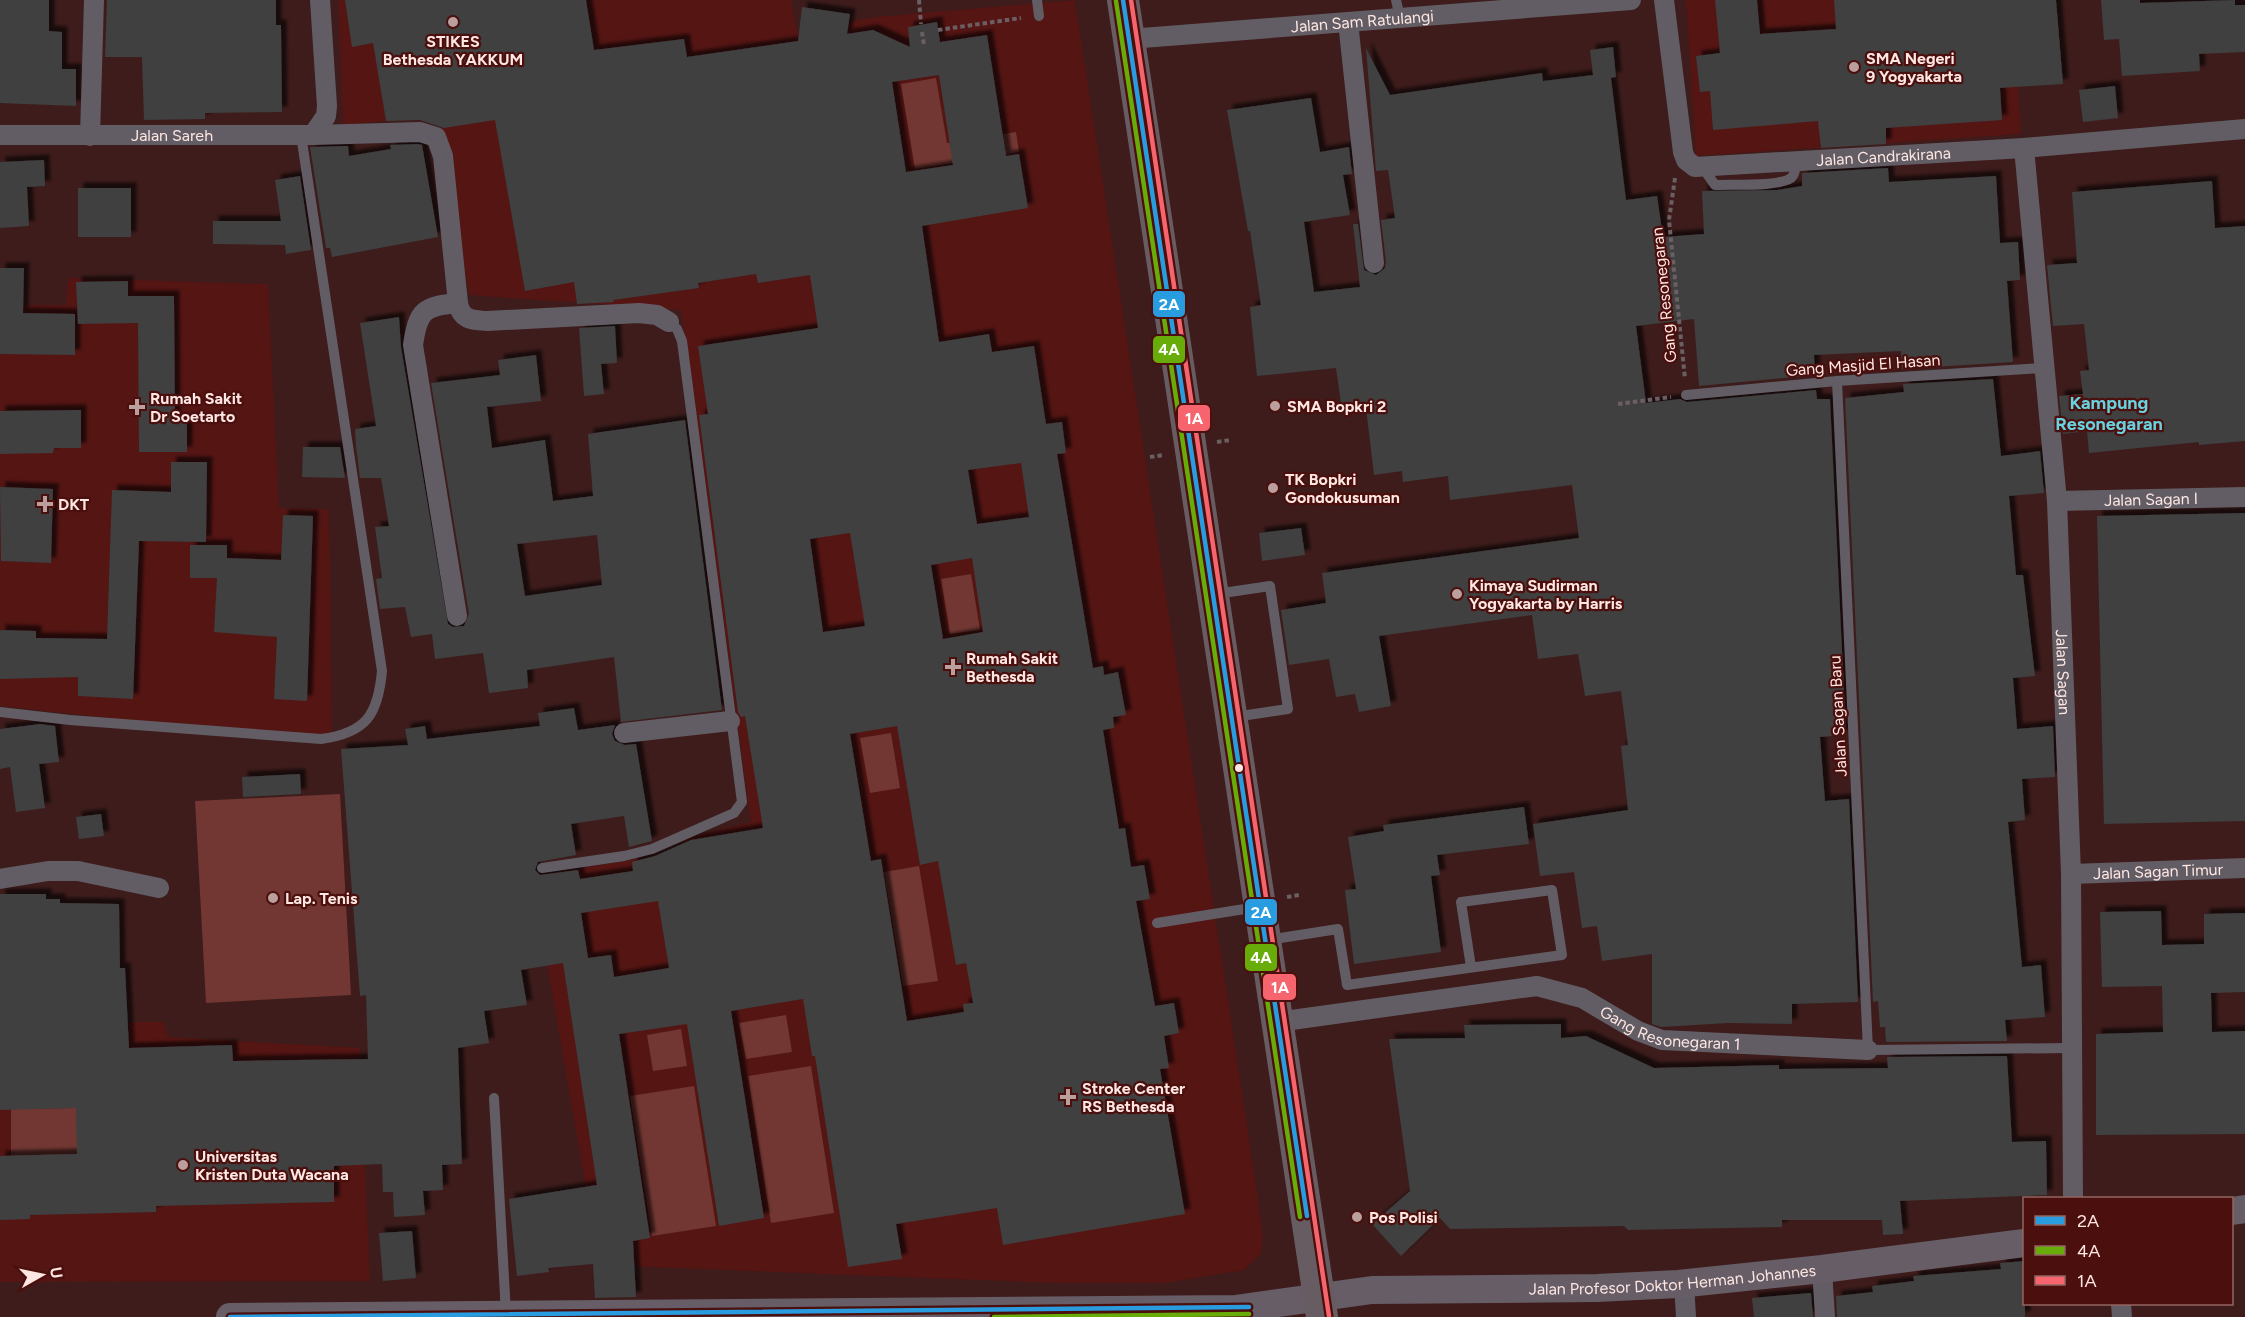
<svg xmlns="http://www.w3.org/2000/svg" width="2245" height="1317" font-family="Figtree,sans-serif">
<style>
.built{fill:#541513}
.green{fill:#723732}
.building{fill:#3f3f40;fill-rule:evenodd;filter:url(#shadow)}
.lines{fill:none;stroke-linecap:round;stroke-linejoin:round}
.path{stroke:#6b5f64;stroke-width:4;stroke-dasharray:4.5 3;stroke-linecap:butt}
.lane{stroke:#625d65;stroke-width:10}
.street{stroke:#625d65;stroke-width:20}
.secondary{stroke:#675d67;stroke-width:28}
.primary{stroke:#685c63;stroke-width:32}
.bus-1-casing{stroke:#4b0f0d;stroke-width:9}
.bus-2-casing{stroke:#4b0f0d;stroke-width:9}
.bus-3-casing{stroke:#4b0f0d;stroke-width:9}
.bus-1{stroke:#299ce0;stroke-width:4.5}
.bus-2{stroke:#67ac08;stroke-width:4.5}
.bus-3{stroke:#f6656d;stroke-width:4.5}
.poi-dot{fill:#ba9f9c;stroke:#4b0f0d;stroke-width:2}
.bus-dot{fill:#fee6e2;stroke:#4b0f0d;stroke-width:2}
.labels{text-anchor:middle;dominant-baseline:central;stroke-width:4.5;stroke-linejoin:round;paint-order:stroke}
.street-label{font-size:16px;fill:#fee6e2;stroke:#4b0f0d}
.poi-label{font-size:16px;font-weight:bold;fill:#fee6e2;stroke:#4b0f0d;text-anchor:start}
.neighbourhood-label{font-size:18px;font-weight:bold;fill:#68d3e0;stroke:#4b0f0d}
.line-badge{stroke:#4b0f0d;stroke-width:2}
.badge-label{font-size:16px;text-anchor:middle;font-weight:bold;fill:#fff}
</style>
<defs>
<filter id="shadow"><feDropShadow dx="5.5" dy="-5.5" stdDeviation="1.5" flood-color="#0009"/></filter>
</defs>
<rect width="100%" height="100%" fill="#3d1c1b"/>
<path class="built" d="M 338,0 L 791,0 L 797,31 L 876,17 L 1075,0 L 1257,1191 L 1263,1238 L 1261,1254 L 1244,1270 L 1165,1283 L 1057,1283 L 599,1265 L 532,876 L 682,852 L 681,839 L 751,822 L 681,310 L 469,295 L 440,116 L 343,125 Z
M 1686,0 L 2012,0 L 2021,134 L 1696,156 Z
M 68,278 L 268,284 L 279,508 L 329,509 L 332,735 L 217,730 L 0,706 L 0,305 L 66,305 Z
M 0,1022 L 164,1022 L 168,1037 L 360,1048 L 370,1281 L 0,1282 Z"/>
<path class="green" d="M 936,78 L 947,143 L 1016,132 L 1019,152 L 915,169 L 901,84 Z
M 971,574 L 980,630 L 950,634 L 941,579 Z
M 891,733 L 900,788 L 870,793 L 860,738 Z
M 340,794 L 351,995 L 206,1003 L 195,801 Z
M 919,866 L 938,981 L 903,986 L 884,872 Z
M 786,1015 L 792,1052 L 746,1059 L 739,1023 Z
M 681,1029 L 687,1066 L 653,1071 L 647,1035 Z
M 811,1066 L 834,1213 L 771,1223 L 748,1076 Z
M 694,1086 L 716,1226 L 652,1236 L 630,1096 Z
M 76,1108 L 156,1152 L 11,1163 L 11,1109 Z"/>
<path class="building" d="M 0,0 L 49,0 L 49,31 L 62,32 L 62,69 L 76,69 L 76,106 L 0,103 Z
M 107,0 L 276,0 L 276,25 L 281,25 L 282,112 L 205,113 L 205,119 L 144,120 L 142,57 L 105,57 Z
M 345,0 L 586,0 L 594,50 L 684,39 L 687,57 L 798,41 L 802,7 L 850,14 L 847,34 L 873,30 L 910,47 L 908,27 L 937,22 L 940,42 L 987,35 L 1006,156 L 1019,154 L 1028,208 L 922,226 L 939,342 L 989,334 L 992,352 L 1034,346 L 1046,424 L 1062,422 L 1066,453 L 1057,454 L 1093,668 L 1103,666 L 1104,675 L 1118,672 L 1126,715 L 1113,717 L 1114,728 L 1103,730 L 1119,829 L 1125,828 L 1131,867 L 1144,865 L 1150,899 L 1136,901 L 1155,1006 L 1174,1003 L 1179,1033 L 1164,1036 L 1169,1068 L 1160,1069 L 1185,1214 L 1003,1245 L 997,1208 L 896,1224 L 902,1259 L 848,1267 L 815,1056 L 812,1056 L 803,999 L 731,1011 L 764,1218 L 719,1226 L 687,1024 L 619,1034 L 650,1238 L 633,1241 L 636,1297 L 595,1298 L 593,1264 L 548,1268 L 549,1272 L 517,1276 L 509,1199 L 597,1185 L 563,963 L 521,970 L 527,1005 L 484,1011 L 489,1043 L 458,1048 L 462,1164 L 442,1165 L 443,1190 L 423,1191 L 425,1215 L 394,1217 L 393,1192 L 383,1192 L 382,1164 L 334,1166 L 334,1202 L 156,1206 L 156,1212 L 30,1215 L 30,1219 L 0,1220 L 0,1156 L 77,1154 L 76,1108 L 0,1110 L 0,894 L 46,894 L 46,899 L 60,899 L 60,903 L 119,904 L 120,968 L 125,968 L 129,1048 L 232,1045 L 233,1061 L 368,1059 L 366,995 L 360,996 L 341,749 L 408,745 L 405,729 L 425,726 L 427,739 L 540,726 L 538,713 L 574,708 L 578,730 L 615,725 L 612,734 L 615,741 L 625,745 L 636,744 L 652,841 L 629,847 L 624,816 L 571,824 L 576,855 L 538,862 L 535,870 L 540,875 L 578,870 L 580,879 L 633,871 L 632,862 L 655,856 L 691,840 L 763,828 L 745,716 L 741,717 L 738,712 L 699,415 L 708,414 L 698,346 L 818,328 L 810,275 L 758,283 L 756,274 L 698,283 L 699,288 L 613,300 L 614,302 L 577,304 L 574,282 L 525,291 L 495,120 L 444,128 L 420,120 L 386,121 L 373,43 L 352,47 ZM 939,75 L 953,165 L 906,172 L 892,82 ZM 1021,463 L 1029,517 L 977,524 L 968,470 ZM 850,533 L 865,626 L 823,632 L 810,539 ZM 972,558 L 983,632 L 943,639 L 931,565 ZM 897,726 L 920,865 L 938,861 L 956,965 L 966,963 L 973,1003 L 963,1004 L 964,1012 L 907,1021 L 881,859 L 871,861 L 850,734 ZM 658,901 L 669,968 L 614,977 L 611,955 L 588,958 L 581,913 Z
M 1715,0 L 1757,0 L 1760,34 L 1836,29 L 1834,0 L 2056,0 L 2063,84 L 2000,88 L 2002,120 L 1886,128 L 1886,144 L 1821,148 L 1818,121 L 1713,130 L 1710,91 L 1700,92 L 1696,56 L 1720,53 Z
M 2101,0 L 2140,0 L 2140,3 L 2235,0 L 2235,5 L 2245,5 L 2245,52 L 2199,54 L 2200,71 L 2122,76 L 2119,39 L 2104,40 Z
M 1613,47 L 1616,77 L 1611,78 L 1626,200 L 1657,196 L 1663,237 L 1704,234 L 1702,191 L 1777,190 L 1802,186 L 1802,173 L 1888,168 L 1889,182 L 1996,176 L 2000,243 L 2018,242 L 2020,280 L 2007,281 L 2013,362 L 1902,369 L 1901,351 L 1814,355 L 1815,375 L 1699,386 L 1694,319 L 1636,326 L 1646,403 L 1680,399 L 1687,402 L 1816,390 L 1817,399 L 1830,399 L 1846,735 L 1820,737 L 1825,801 L 1849,799 L 1858,1002 L 1792,1004 L 1792,1024 L 1728,1023 L 1661,1027 L 1652,1024 L 1652,954 L 1602,961 L 1597,926 L 1582,928 L 1574,872 L 1540,876 L 1533,824 L 1628,810 L 1621,746 L 1628,745 L 1621,691 L 1585,696 L 1578,654 L 1538,659 L 1532,615 L 1379,636 L 1391,706 L 1359,712 L 1355,694 L 1336,697 L 1329,659 L 1289,665 L 1281,610 L 1326,603 L 1322,573 L 1579,538 L 1572,485 L 1450,500 L 1448,476 L 1403,482 L 1402,471 L 1374,475 L 1366,408 L 1342,411 L 1336,368 L 1257,376 L 1250,307 L 1261,305 L 1250,231 L 1248,231 L 1227,110 L 1311,98 L 1320,152 L 1349,147 L 1352,174 L 1343,175 L 1350,215 L 1304,222 L 1314,292 L 1360,287 L 1353,224 L 1358,224 L 1364,270 L 1376,275 L 1385,268 L 1386,262 L 1381,220 L 1395,218 L 1388,170 L 1376,171 L 1366,48 L 1390,95 L 1542,73 L 1543,81 L 1593,75 L 1590,50 Z
M 2115,86 L 2118,118 L 2083,122 L 2079,90 Z
M 418,144 L 422,145 L 438,237 L 332,257 L 330,248 L 326,248 L 310,147 L 348,146 L 349,156 L 391,149 L 390,145 Z
M 44,160 L 45,186 L 27,187 L 29,226 L 0,228 L 0,162 Z
M 300,176 L 311,250 L 286,254 L 285,245 L 213,244 L 213,221 L 281,221 L 275,180 Z
M 2212,181 L 2215,228 L 2245,226 L 2245,441 L 2199,445 L 2199,442 L 2089,453 L 2087,431 L 2063,434 L 2059,396 L 2083,394 L 2080,371 L 2089,370 L 2084,324 L 2053,326 L 2047,265 L 2077,263 L 2072,192 Z
M 78,188 L 131,188 L 131,237 L 78,237 Z
M 0,268 L 24,268 L 23,313 L 75,314 L 75,355 L 0,354 Z
M 128,281 L 128,296 L 174,296 L 175,421 L 187,421 L 187,452 L 139,452 L 138,323 L 78,324 L 76,282 Z
M 399,317 L 401,347 L 448,624 L 453,627 L 464,626 L 469,614 L 431,383 L 500,375 L 498,360 L 536,355 L 541,401 L 487,407 L 492,448 L 545,440 L 553,501 L 593,496 L 588,434 L 685,420 L 722,710 L 621,722 L 614,657 L 527,670 L 528,688 L 489,693 L 483,653 L 435,659 L 432,634 L 411,637 L 405,607 L 380,609 L 376,579 L 382,578 L 375,527 L 389,526 L 381,478 L 360,478 L 356,446 L 355,429 L 376,426 L 360,323 ZM 597,535 L 602,585 L 525,596 L 517,544 Z
M 615,326 L 617,363 L 601,364 L 604,394 L 584,396 L 579,328 Z
M 1993,379 L 2001,456 L 2040,451 L 2044,493 L 2009,496 L 2016,575 L 2023,575 L 2035,676 L 2013,678 L 2017,729 L 2053,726 L 2055,777 L 2022,779 L 2025,820 L 2008,822 L 2022,967 L 2041,965 L 2045,1017 L 2005,1020 L 2007,1041 L 1886,1042 L 1885,1027 L 1880,1027 L 1878,1001 L 1873,1002 L 1845,398 L 1904,392 L 1903,384 Z
M 81,410 L 81,448 L 54,448 L 53,453 L 0,454 L 0,411 Z
M 303,447 L 340,447 L 345,478 L 302,477 Z
M 171,462 L 207,462 L 206,542 L 139,541 L 133,699 L 78,696 L 78,677 L 0,679 L 0,630 L 36,631 L 36,638 L 107,639 L 112,490 L 171,492 Z
M 0,487 L 53,489 L 51,563 L 1,561 Z
M 2245,513 L 2245,821 L 2104,824 L 2097,516 Z
M 283,515 L 313,516 L 307,701 L 274,699 L 277,637 L 214,632 L 217,578 L 190,578 L 190,545 L 227,545 L 227,558 L 281,560 Z
M 1301,528 L 1305,555 L 1262,561 L 1259,533 Z
M 40,724 L 55,726 L 59,762 L 39,764 L 45,808 L 16,812 L 10,767 L 0,769 L 0,729 Z
M 300,774 L 301,794 L 243,797 L 242,777 Z
M 1524,807 L 1529,844 L 1437,855 L 1440,875 L 1431,876 L 1441,952 L 1354,964 L 1345,890 L 1356,889 L 1348,837 L 1384,831 L 1383,825 Z
M 101,814 L 104,836 L 79,839 L 76,817 Z
M 2161,911 L 2162,945 L 2204,944 L 2204,914 L 2245,913 L 2245,992 L 2211,993 L 2212,1032 L 2245,1031 L 2245,1134 L 2096,1135 L 2096,1034 L 2163,1032 L 2162,986 L 2102,987 L 2100,912 Z
M 1561,1024 L 1561,1038 L 1586,1036 L 1654,1068 L 1779,1065 L 1779,1069 L 1888,1068 L 1887,1057 L 2007,1056 L 2012,1142 L 2046,1141 L 2047,1195 L 1900,1201 L 1903,1234 L 1883,1235 L 1882,1220 L 1782,1220 L 1782,1227 L 1628,1230 L 1624,1226 L 1450,1229 L 1440,1218 L 1401,1256 L 1372,1224 L 1410,1191 L 1389,1039 L 1465,1038 L 1464,1025 Z
M 412,1231 L 416,1278 L 383,1281 L 379,1233 Z
M 2025,1261 L 2025,1317 L 1837,1317 L 1836,1296 L 1873,1292 L 1872,1286 L 1914,1281 L 1913,1276 L 2001,1269 L 2000,1263 Z
M 1811,1293 L 1813,1317 L 1754,1317 L 1752,1298 Z"/>
<g class="lines">
<path class="path" d="M 919,0 L 921,24
M 938,30 L 1021,18
M 922,32 L 924,45
M 1675,178 L 1669,220 L 1685,379
M 1618,404 L 1671,397
M 1217,442 L 1230,440
M 1150,457 L 1164,455
M 1287,897 L 1299,895"/>
<path class="lane" d="M 1037,0 L 1039,16
M 1396,0 L 1400,18
M 1703,168 L 1715,185 C 1732,184 1778,187 1791,178 C 1796,174 1795,166 1796,160
M 1837,381 L 1868,1050 L 2071,1048
M 1686,395 L 1837,381 L 2043,368
M 1216,594 L 1270,586 L 1288,709 L 1234,717
M 0,712 L 70,720 L 321,739 C 367,733 378,714 382,671 L 301,135
M 542,868 L 624,856 L 652,849 L 734,813 L 742,802 L 682,341 L 677,329 L 669,322
M 1157,923 L 1257,907
M 1268,940 L 1338,929 L 1347,985 L 1562,955 L 1552,890 L 1461,902 L 1471,967
M 494,1098 L 506,1314"/>
<g class="street">
<path id="s1" d="M 1664,0 L 1683,152 L 1686,160 L 1695,167 L 2024,148 L 2245,129"/>
<path d="M 1348,22 L 1374,263"/>
<path id="s2" d="M 1129,39 L 1631,0"/>
<path id="s3" d="M 0,135 L 313,135 L 326,116 L 327,106 L 320,0"/>
<path d="M 313,135 L 420,132 L 436,137 L 443,156 L 458,303 C 461,320 472,320 487,321 L 639,313 L 657,315 L 669,322"/>
<path d="M 90,136 L 94,0"/>
<path id="s4" d="M 2024,148 L 2057,501 L 2071,874 L 2073,1198"/>
<path id="s5" d="M 2057,501 L 2245,497"/>
<path d="M 457,616 L 413,345 C 418,310 424,306 458,303"/>
<path d="M 624,733 L 730,721"/>
<path id="s6" d="M 2071,874 L 2245,868"/>
<path d="M 0,879 L 48,871 L 78,871 L 159,888"/>
<path id="s7" d="M 1277,1022 L 1537,986 L 1582,998 L 1638,1031 L 1662,1040 L 1868,1050"/>
<path d="M 1822,1269 L 1825,1317"/>
<path d="M 1684,1283 L 1686,1317"/>
<path d="M 2121,1304 L 2122,1317"/>
</g>
<g class="secondary">
<path d="M 2232,1211 L 2245,1209"/>
<path id="s8" d="M 230,1317 L 1235,1309 L 1372,1290 L 1597,1288 L 1678,1284 L 1822,1269 L 2024,1243"/>
</g>
<path class="primary" d="M 1123,0 L 1322,1317"/>
<defs>
<path id="bus-1" d="M 1123,0 L 1307,1216
M 230,1317 L 1249,1307"/>
<path id="bus-2" d="M 1116,1 L 1300,1217
M 994,1317 L 1249,1314"/>
<path id="bus-3" d="M 1131,0 L 1329,1316"/>
</defs>
<use href="#bus-1" class="bus-1-casing"/>
<use href="#bus-2" class="bus-2-casing"/>
<use href="#bus-3" class="bus-3-casing"/>
<use href="#bus-1" class="bus-1"/>
<use href="#bus-2" class="bus-2"/>
<use href="#bus-3" class="bus-3"/>
</g>
<g class="poi-dot">
<circle cx="453" cy="22" r="6"/>
<circle cx="1854" cy="67" r="6"/>
<circle cx="1275" cy="406" r="6"/>
<path d="M134 398h6v6h6v6h-6v6h-6v-6h-6v-6h6z"/>
<circle cx="1273" cy="488" r="6"/>
<path d="M42 495h6v6h6v6h-6v6h-6v-6h-6v-6h6z"/>
<circle cx="1457" cy="594" r="6"/>
<path d="M950 658h6v6h6v6h-6v6h-6v-6h-6v-6h6z"/>
<circle cx="273" cy="898" r="6"/>
<path d="M1065 1088h6v6h6v6h-6v6h-6v-6h-6v-6h6z"/>
<circle cx="183" cy="1165" r="6"/>
<circle cx="1357" cy="1217" r="6"/>
</g>
<circle class="bus-dot" cx="1239" cy="768" r="5"/>
<g class="labels">
<g class="street-label">
<text stroke="none"><textPath href="#s2" startOffset="234">Jalan Sam Ratulangi</textPath></text>
<text stroke="none"><textPath href="#s3" startOffset="172">Jalan Sareh</textPath></text>
<text stroke="none"><textPath href="#s1" startOffset="362">Jalan Candrakirana</textPath></text>
<text transform="translate(1664 295) rotate(-96)">Gang Resonegaran</text>
<text transform="translate(1863 365) rotate(-4)">Gang Masjid El Hasan</text>
<text stroke="none"><textPath href="#s5" startOffset="94">Jalan Sagan I</textPath></text>
<text stroke="none"><textPath href="#s4" startOffset="526">Jalan Sagan</textPath></text>
<text transform="translate(1838 716) rotate(-93)">Jalan Sagan Baru</text>
<text stroke="none"><textPath href="#s6" startOffset="87">Jalan Sagan Timur</textPath></text>
<text stroke="none"><textPath href="#s7" startOffset="405">Gang Resonegaran 1</textPath></text>
<text stroke="none"><textPath href="#s8" startOffset="1444">Jalan Profesor Doktor Herman Johannes</textPath></text>
</g>
<g class="poi-label">
<text x="453" y="41" text-anchor="middle">STIKES<tspan x="453" dy="18">Bethesda YAKKUM</tspan></text>
<text x="1866" y="58">SMA Negeri<tspan x="1866" dy="18">9 Yogyakarta</tspan></text>
<text x="150" y="398">Rumah Sakit<tspan x="150" dy="18">Dr Soetarto</tspan></text>
<text x="1287" y="406">SMA Bopkri 2</text>
<text x="1285" y="479">TK Bopkri<tspan x="1285" dy="18">Gondokusuman</tspan></text>
<text x="58" y="504">DKT</text>
<text x="1469" y="585">Kimaya Sudirman<tspan x="1469" dy="18">Yogyakarta by Harris</tspan></text>
<text x="966" y="658">Rumah Sakit<tspan x="966" dy="18">Bethesda</tspan></text>
<text x="285" y="898">Lap. Tenis</text>
<text x="1082" y="1088">Stroke Center<tspan x="1082" dy="18">RS Bethesda</tspan></text>
<text x="195" y="1156">Universitas<tspan x="195" dy="18">Kristen Duta Wacana</tspan></text>
<text x="1369" y="1217">Pos Polisi</text>
</g>
<g class="neighbourhood-label">
<text x="2109" y="403">Kampung<tspan x="2109" dy="21">Resonegaran</tspan></text>
</g>
</g>
<g class="line-badge">
<rect x="1152" y="290" width="34" height="28" rx="6" fill="#299ce0"/>
<rect x="1152" y="335" width="34" height="29" rx="6" fill="#67ac08"/>
<rect x="1177" y="404" width="34" height="28" rx="6" fill="#f6656d"/>
<rect x="1244" y="898" width="34" height="28" rx="6" fill="#299ce0"/>
<rect x="1244" y="943" width="34" height="29" rx="6" fill="#67ac08"/>
<rect x="1262" y="973" width="35" height="28" rx="6" fill="#f6656d"/>
</g>
<g class="badge-label">
<text x="1169" y="310">2A</text>
<text x="1169" y="355">4A</text>
<text x="1194" y="424">1A</text>
<text x="1261" y="918">2A</text>
<text x="1261" y="963">4A</text>
<text x="1280" y="993">1A</text>
</g>
<rect x="2023" y="1197" width="210" height="108" fill="#4b0f0d" stroke="#936562" stroke-width="1.5"/>
<rect x="2035" y="1216" width="30" height="9" fill="#299ce0" stroke="#936562" stroke-width="1.5"/>
<text x="2077" y="1227" font-size="18" fill="#fee6e2">2A</text>
<rect x="2035" y="1246" width="30" height="9" fill="#67ac08" stroke="#936562" stroke-width="1.5"/>
<text x="2077" y="1257" font-size="18" fill="#fee6e2">4A</text>
<rect x="2035" y="1276" width="30" height="9" fill="#f6656d" stroke="#936562" stroke-width="1.5"/>
<text x="2077" y="1287" font-size="18" fill="#fee6e2">1A</text>
<g transform="translate(42 1275) rotate(81)" stroke="#4b0f0d" stroke-width="4.5" paint-order="stroke">
<path d="M0-4.5L10 22L0 15L-10 22Z" fill="#fee6e2"/>
<text y="-9" font-size="16" font-weight="bold" text-anchor="middle" fill="#fee6e2">U</text>
</g>
</svg>
